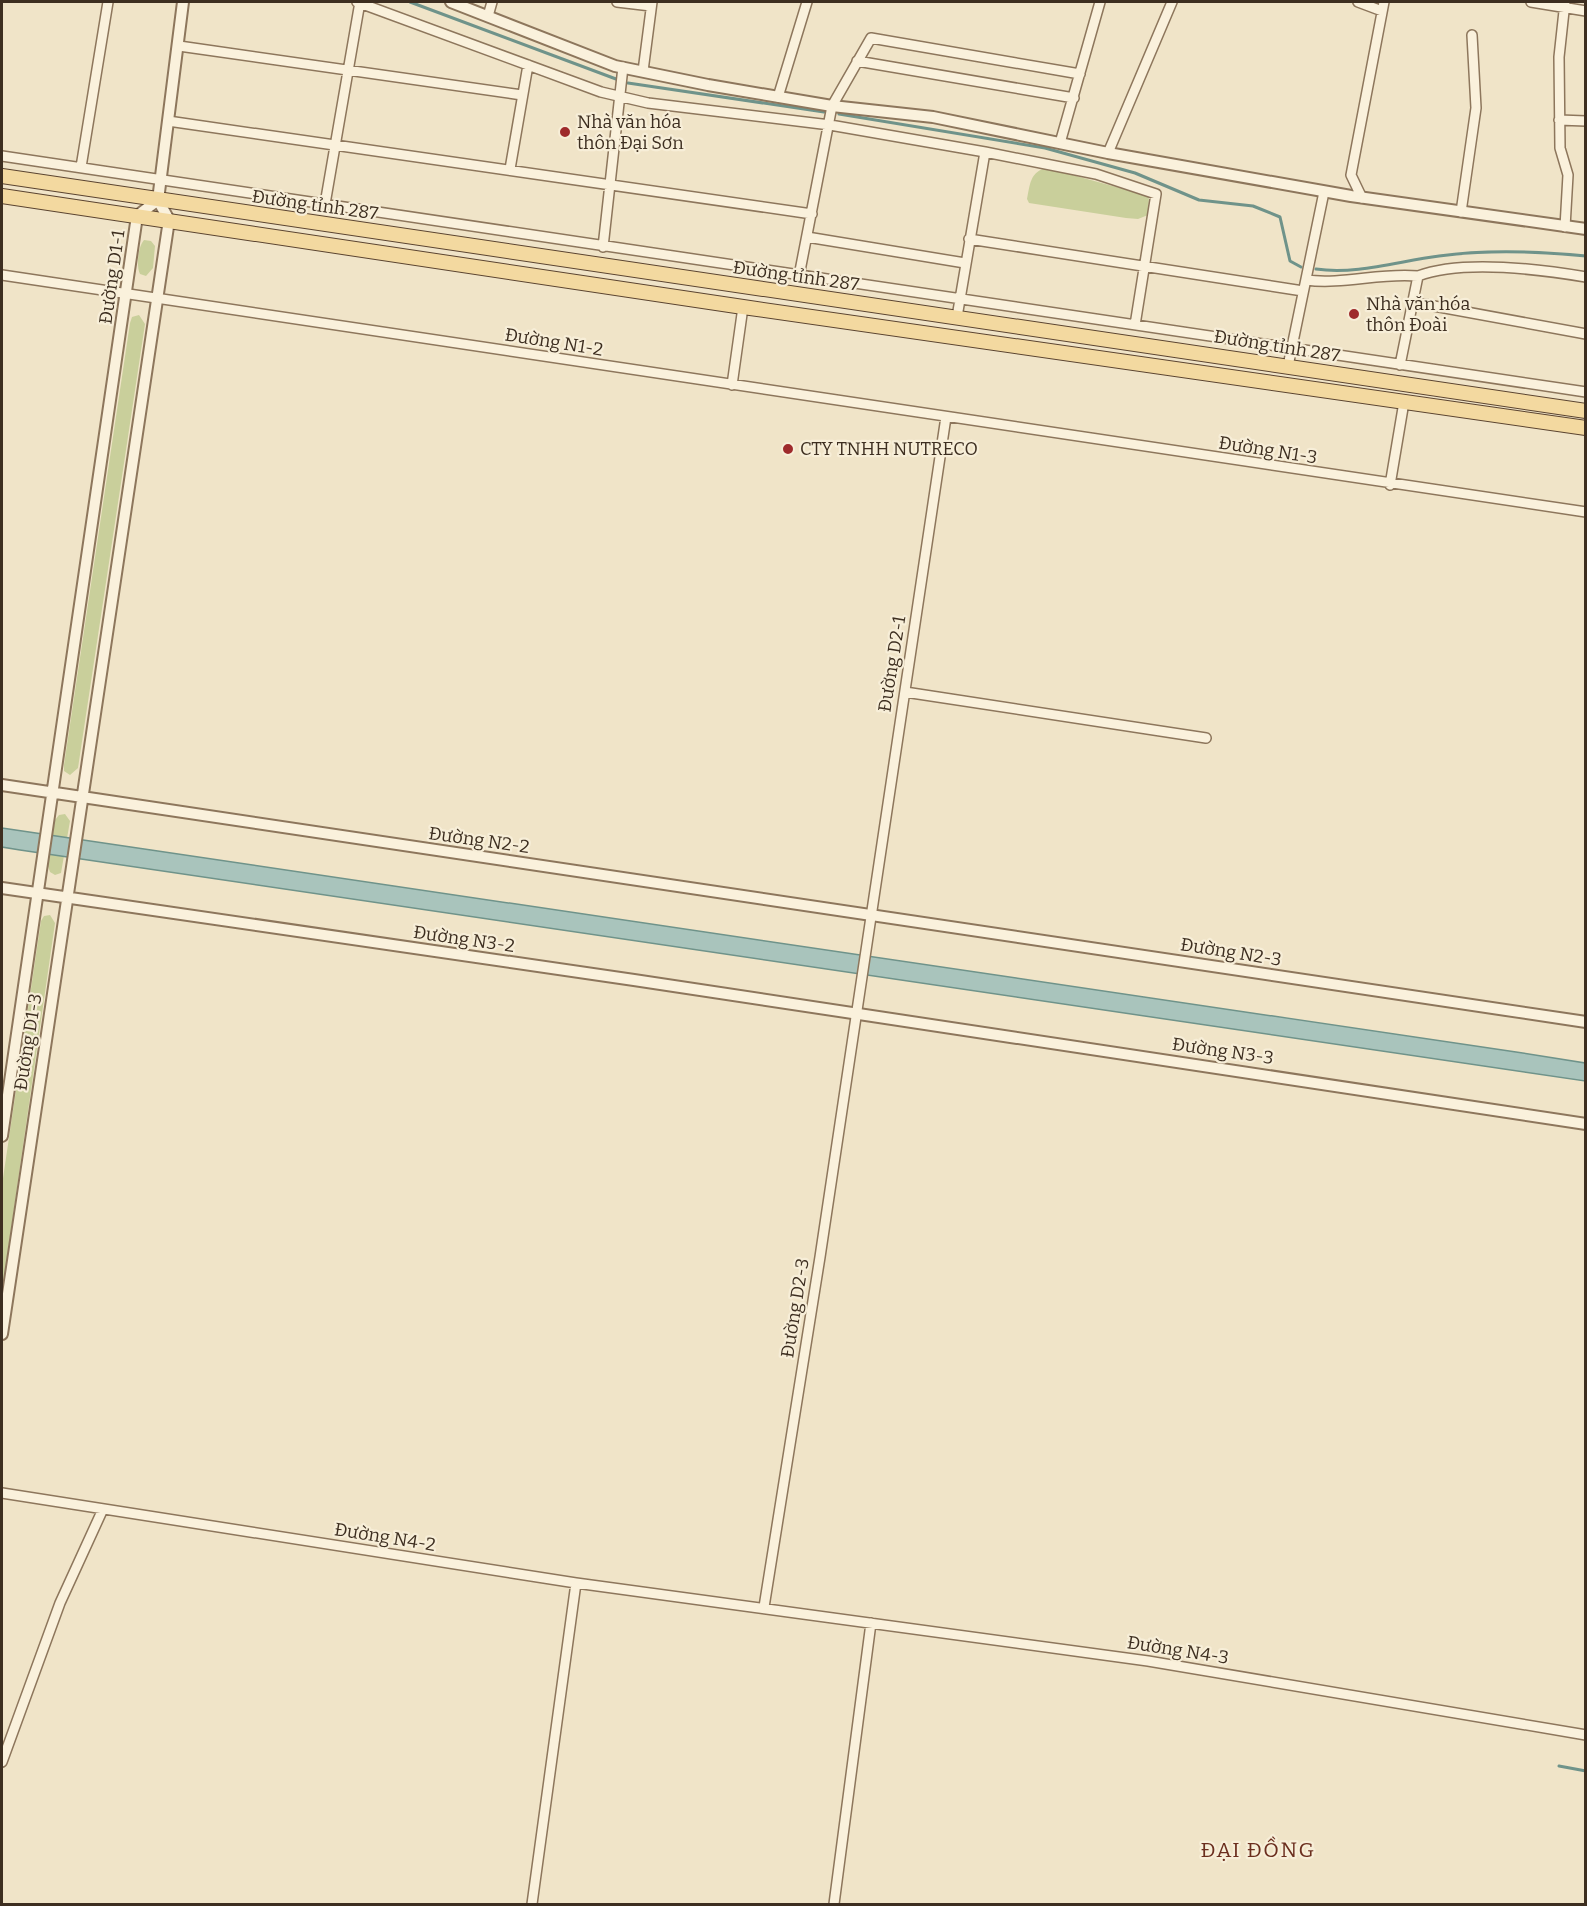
<svg xmlns="http://www.w3.org/2000/svg" width="1587" height="1906" font-family="Bitter,serif">
<style>
.green{fill:#c9cf9b}
.water{fill:#a9c4bc;stroke:#6f938a;stroke-width:1.5}
.lines{fill:none;stroke-linecap:round;stroke-linejoin:round}
.stream{stroke:#6f938a;stroke-width:3}
.minor-casing{stroke:#8d765c;stroke-width:12}
.tertiary-casing{stroke:#8d765c;stroke-width:14}
.primary-casing{stroke:#5b4430;stroke-width:16}
.minor{stroke:#faf1dc;stroke-width:9}
.tertiary{stroke:#faf1dc;stroke-width:10}
.primary{stroke:#f3d9a0;stroke-width:14}
.poi-dot{fill:#9e2a2b;stroke:#f7eed8;stroke-width:2}
.labels{text-anchor:middle;dominant-baseline:central;stroke-width:4.5;stroke-linejoin:round;paint-order:stroke}
.poi-label{font-size:18px;fill:#3d2e20;stroke:#f7eed8;text-anchor:start}
.street-label{font-size:18px;fill:#3d2e20;stroke:#f7eed8}
.quarter-label{font-size:21px;letter-spacing:1.5px;fill:#6b2e1e;stroke:#f7eed8}
</style>
<rect width="100%" height="100%" fill="#f0e4c8"/>
<path class="green" d="M 1047,168 L 1149,196 L 1148,215 L 1138,219 L 1126,218 L 1029,203 L 1027,199 C 1030,185 1030,171 1047,168 Z
M 144,240 L 151,241 L 155,246 L 153,268 L 146,276 L 140,274 C 136,266 138,247 144,240 Z
M 139,315 L 145,324 L 78,768 L 70,775 L 64,771 L 64,765 L 130,323 L 132,317 Z
M 65,814 L 70,821 L 61,873 L 55,875 L 50,872 L 48,866 L 55,820 L 59,815 Z
M 50,915 L 55,923 L 2,1292 L 2,1185 L 41,921 L 44,916 Z"/>
<path class="water" d="M 2,828 L 1516,1052 L 1585,1063 L 1585,1081 L 20,850 L 2,847 Z"/>
<g class="lines">
<path class="stream" d="M 410,2 L 616,79
M 628,83 L 824,112
M 839,114 L 1045,148 L 1135,173 L 1199,200 L 1253,206 L 1280,217 L 1290,261 L 1301,267
M 1316,269 C 1356,275 1399,261 1439,256 C 1488,249 1536,251 1586,256
M 1559,1766 L 1586,1771"/>
<defs>
<path id="minor" d="M 357,2 L 601,92 L 648,103 L 830,125 L 985,152 L 957,317
M 617,2 L 651,6
M 1358,2 L 1382,11
M 1531,2 L 1586,11
M 488,16 L 492,2
M 179,46 L 522,95
M 857,61 L 1074,98
M 643,71 L 652,2
M 778,97 L 807,2
M 1559,120 L 1586,121
M 168,121 L 812,214
M 1060,143 L 1100,2
M 985,152 L 1096,174 L 1156,194 L 1135,325
M 1108,153 L 1172,2
M 2,156 L 1586,392
M 81,167 L 108,2
M 510,169 L 528,65
M 1362,198 L 1351,175 L 1384,2
M 325,204 L 360,2
M 1461,212 L 1476,108 L 1472,35
M 1565,227 L 1568,175 L 1560,148 L 1559,57 L 1565,2
M 807,237 L 965,263
M 969,239 L 1303,291
M 603,247 L 623,67
M 2,275 L 1586,512
M 799,276 L 832,106 L 871,38 L 1080,74
M 1306,280 C 1344,285 1381,272 1418,276
M 1412,302 L 1586,334
M 1400,365 L 1418,276 C 1463,259 1538,269 1586,277
M 1288,366 L 1324,192
M 732,385 L 743,307
M 1390,485 L 1404,402
M 905,692 L 1206,738
M 2,1493 L 576,1583 L 1148,1661 L 1586,1735
M 764,1607 L 820,1257 L 946,417
M 2,1762 L 60,1603 L 103,1509
M 532,1904 L 576,1583
M 834,1904 L 871,1623"/>
<path id="tertiary" d="M 451,2 L 615,66 L 708,85 L 832,106 L 933,117 L 1108,153 L 1351,196 L 1586,229
M 158,200 L 183,2
M 2,785 L 1586,1022
M 2,888 L 634,980 L 1586,1124
M 2,1136 L 137,216 L 158,200
M 2,1334 L 169,220 L 158,200"/>
<path id="primary" d="M 2,176 L 1586,411
M 2,196 L 743,307 L 1586,428"/>
</defs>
<use href="#minor" class="minor-casing"/>
<use href="#tertiary" class="tertiary-casing"/>
<use href="#primary" class="primary-casing"/>
<use href="#minor" class="minor"/>
<use href="#tertiary" class="tertiary"/>
<use href="#primary" class="primary"/>
</g>
<g class="poi-dot">
<circle cx="565" cy="132" r="6"/>
<circle cx="1354" cy="314" r="6"/>
<circle cx="788" cy="449" r="6"/>
</g>
<g class="labels">
<g class="poi-label">
<text x="577" y="122">Nhà văn hóa<tspan x="577" dy="21">thôn Đại Sơn</tspan></text>
<text x="1366" y="304">Nhà văn hóa<tspan x="1366" dy="21">thôn Đoài</tspan></text>
<text x="800" y="449">CTY TNHH NUTRECO</text>
</g>
<g class="street-label">
<text transform="translate(315 205) rotate(8)">Đường tỉnh 287</text>
<text transform="translate(796 276) rotate(8)">Đường tỉnh 287</text>
<text transform="translate(112 277) rotate(-82)">Đường D1-1</text>
<text transform="translate(554 342) rotate(9)">Đường N1-2</text>
<text transform="translate(1277 346) rotate(9)">Đường tỉnh 287</text>
<text transform="translate(1268 450) rotate(9)">Đường N1-3</text>
<text transform="translate(892 664) rotate(-81)">Đường D2-1</text>
<text transform="translate(479 840) rotate(8)">Đường N2-2</text>
<text transform="translate(464 939) rotate(8)">Đường N3-2</text>
<text transform="translate(1231 952) rotate(9)">Đường N2-3</text>
<text transform="translate(28 1042) rotate(-81)">Đường D1-3</text>
<text transform="translate(1223 1051) rotate(8)">Đường N3-3</text>
<text transform="translate(795 1308) rotate(-81)">Đường D2-3</text>
<text transform="translate(385 1537) rotate(9)">Đường N4-2</text>
<text transform="translate(1178 1650) rotate(9)">Đường N4-3</text>
</g>
<g class="quarter-label">
<text x="1258" y="1850">ĐẠI ĐỒNG</text>
</g>
</g>
<rect width="1587" height="1906" fill="none" stroke="#3d2e20" stroke-width="6"/>
</svg>
